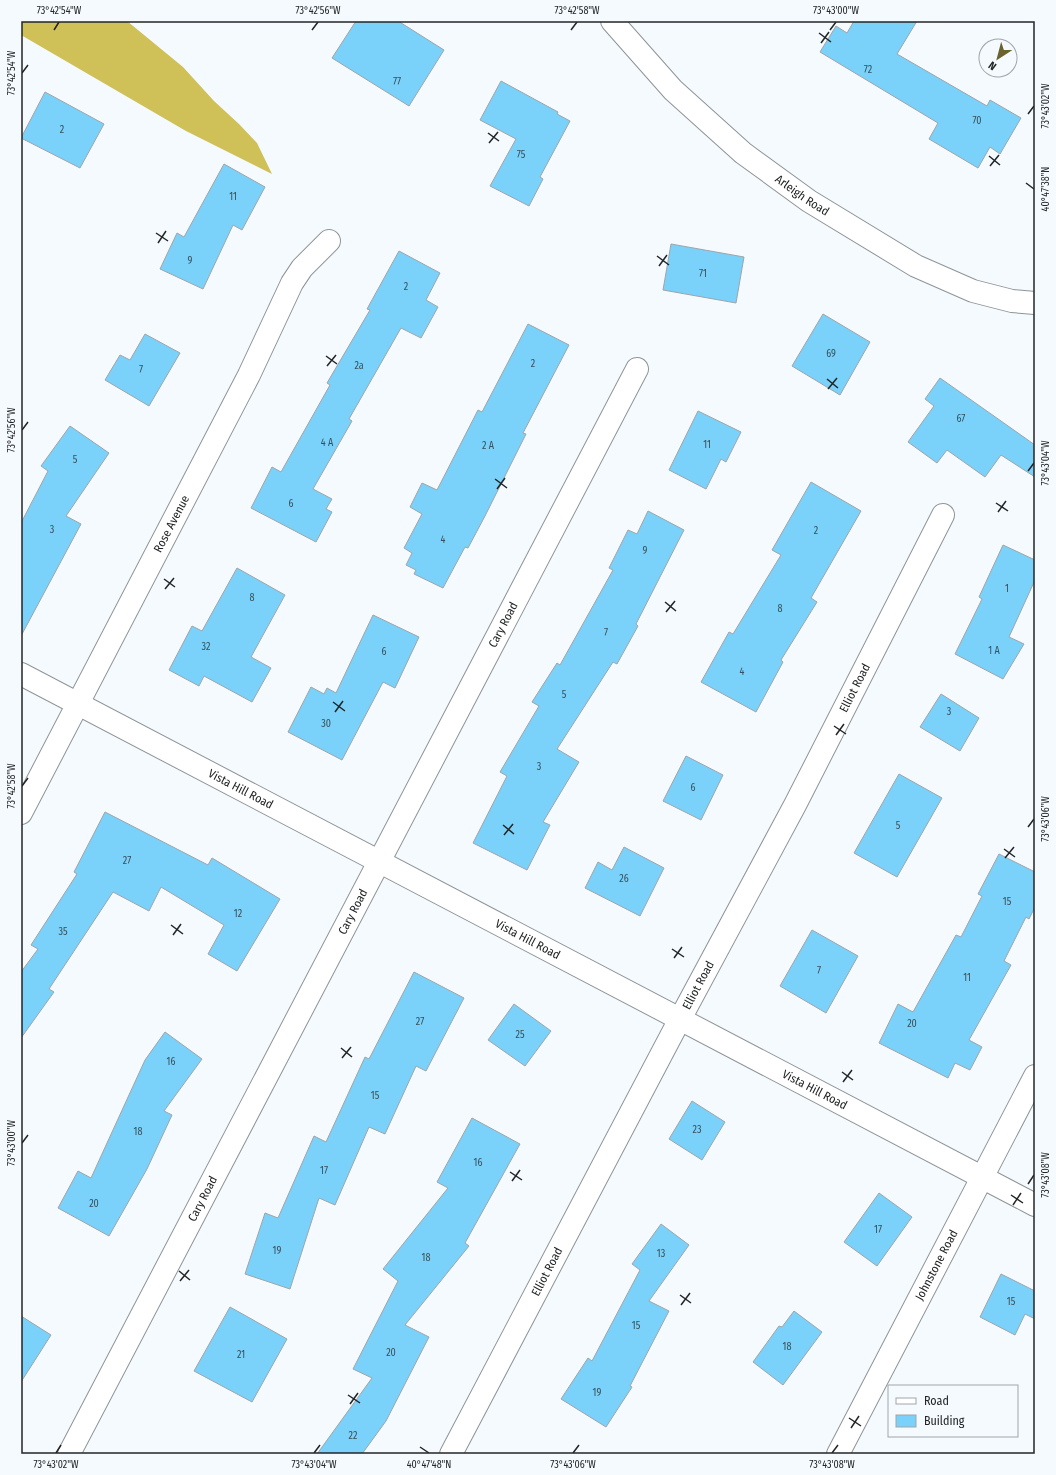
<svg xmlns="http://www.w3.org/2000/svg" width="1056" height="1475" font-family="'Fira Sans Condensed',sans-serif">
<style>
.forest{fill:#cfc057}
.building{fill:#7ad1f9;stroke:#9fa5a8}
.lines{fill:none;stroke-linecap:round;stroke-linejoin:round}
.street-casing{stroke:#8f9497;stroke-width:24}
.street{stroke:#fff;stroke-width:22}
.ticks{fill:none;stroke:#232526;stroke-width:1.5}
.labels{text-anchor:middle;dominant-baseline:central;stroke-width:3;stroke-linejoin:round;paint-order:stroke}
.number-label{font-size:10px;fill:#39505b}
.street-label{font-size:12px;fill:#232526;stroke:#f4fafe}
.neatline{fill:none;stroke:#232526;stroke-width:1.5}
.ticks-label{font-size:10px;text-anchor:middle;fill:#232526}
</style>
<rect width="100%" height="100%" fill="#f4fafe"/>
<path class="forest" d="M 21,21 L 127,21 L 183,67 L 214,101 L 239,124 L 257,143 L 272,174 L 186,131 L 21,35 Z"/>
<path class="building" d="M 356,21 L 398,21 L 444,50 L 409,106 L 332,58 Z
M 854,21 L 917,21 L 897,54 L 987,106 L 990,100 L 1021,118 L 1000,154 L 990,147 L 978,168 L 929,139 L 938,123 L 820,52 L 836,26 L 847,33 Z
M 501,81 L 558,112 L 557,114 L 570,121 L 540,177 L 543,179 L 529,206 L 490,186 L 516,139 L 480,120 Z
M 45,92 L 104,124 L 80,168 L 21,138 Z
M 224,164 L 265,187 L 242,230 L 233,225 L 203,289 L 160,269 L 177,233 L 184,237 Z
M 671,244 L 744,257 L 736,303 L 663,290 Z
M 399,251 L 440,273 L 426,300 L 438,307 L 421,338 L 401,328 L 349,419 L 352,421 L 313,489 L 332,499 L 326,509 L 332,512 L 316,542 L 251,508 L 272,467 L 281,472 L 330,385 L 327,383 L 370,310 L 367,309 Z
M 823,314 L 870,342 L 840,395 L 792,366 Z
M 528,324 L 569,345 L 523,433 L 526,434 L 485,516 L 468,548 L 465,547 L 443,588 L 414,574 L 416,570 L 406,565 L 412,553 L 404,548 L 422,514 L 410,507 L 422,483 L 437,490 L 478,410 L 482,412 Z
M 145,334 L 180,353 L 149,406 L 105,380 L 120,355 L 130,360 Z
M 940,378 L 1035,445 L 1035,477 L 1001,455 L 985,477 L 947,450 L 937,463 L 908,442 L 934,406 L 925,399 Z
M 698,411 L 741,432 L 726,462 L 721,459 L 706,489 L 669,470 Z
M 70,426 L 109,453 L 66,516 L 81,524 L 21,636 L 21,523 L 48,471 L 41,466 Z
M 811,482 L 861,511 L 811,598 L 817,602 L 781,660 L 783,662 L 756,712 L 701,682 L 729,632 L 733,634 L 781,555 L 772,550 Z
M 648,511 L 684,530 L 636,624 L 638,626 L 617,664 L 613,662 L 557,749 L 579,762 L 543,822 L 550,825 L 527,870 L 473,843 L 507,776 L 500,772 L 539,706 L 532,702 L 557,663 L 560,665 L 613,570 L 609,568 L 628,530 L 637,534 Z
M 1003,545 L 1035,560 L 1035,580 L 1009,637 L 1024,644 L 1003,679 L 955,654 L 982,599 L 979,597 Z
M 237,568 L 285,595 L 251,657 L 271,668 L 252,702 L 204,676 L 199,686 L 169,670 L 192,626 L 202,631 Z
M 373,615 L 419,637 L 395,688 L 383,682 L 342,760 L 288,732 L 311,687 L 324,694 L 327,688 L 336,693 Z
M 941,694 L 979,718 L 960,751 L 920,727 Z
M 686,756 L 723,775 L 701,820 L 663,801 Z
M 899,774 L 942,798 L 897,877 L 854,853 Z
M 105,812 L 208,865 L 212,858 L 280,899 L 237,971 L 208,954 L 224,925 L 161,887 L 149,911 L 113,892 L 49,989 L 54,992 L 21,1038 L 21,972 L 38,949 L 31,945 L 77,874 L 74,872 Z
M 624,847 L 664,868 L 640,916 L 585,888 L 598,862 L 612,870 Z
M 999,854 L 1035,872 L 1035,907 L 1029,919 L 1026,917 L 1004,961 L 1011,965 L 969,1040 L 982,1047 L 970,1070 L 955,1063 L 948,1078 L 879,1043 L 898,1004 L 913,1012 L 956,935 L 961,937 L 982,896 L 978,894 Z
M 812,930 L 858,956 L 826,1013 L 780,986 Z
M 414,972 L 464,998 L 426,1071 L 416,1066 L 385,1134 L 369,1127 L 335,1205 L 319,1198 L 290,1289 L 245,1274 L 265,1213 L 278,1218 L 314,1136 L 326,1142 L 365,1057 L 369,1059 Z
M 514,1004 L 551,1031 L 525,1066 L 488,1040 Z
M 165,1032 L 202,1059 L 164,1111 L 172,1115 L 147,1169 L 109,1236 L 58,1208 L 78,1171 L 91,1178 L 145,1060 Z
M 692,1101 L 725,1122 L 702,1160 L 669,1139 Z
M 472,1118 L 520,1144 L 465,1243 L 469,1246 L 405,1325 L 429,1337 L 386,1421 L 362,1454 L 317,1454 L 372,1378 L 353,1369 L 398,1281 L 383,1269 L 448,1188 L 437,1182 Z
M 879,1193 L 912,1217 L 877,1266 L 844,1242 Z
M 661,1224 L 689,1245 L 649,1301 L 669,1311 L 630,1386 L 632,1387 L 606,1427 L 561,1399 L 588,1358 L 592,1361 L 640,1270 L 632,1264 Z
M 1001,1274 L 1035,1291 L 1035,1319 L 1025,1314 L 1015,1335 L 980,1317 Z
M 230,1307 L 287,1339 L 252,1402 L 194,1371 Z
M 794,1311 L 822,1332 L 783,1385 L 753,1362 L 779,1326 L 782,1327 Z
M 21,1316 L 51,1335 L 21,1382 Z"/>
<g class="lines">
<defs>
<g id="street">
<path id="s1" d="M 612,21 L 673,90 L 743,153 L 809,201 L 916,266 L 973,291 L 1012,301 L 1035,303"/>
<path id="s2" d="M 21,674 L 1035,1205"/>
<path id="s3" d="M 21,813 L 249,375 L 292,283 L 302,268 L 329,241"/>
<path id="s4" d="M 69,1454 L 637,369"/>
<path id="s5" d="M 451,1454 L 680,1019 L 795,805 L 943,515"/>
<path id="s6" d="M 838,1454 L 1035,1076"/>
</g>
</defs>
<use href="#street" class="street-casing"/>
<use href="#street" class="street"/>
</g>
<path class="ticks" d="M 54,30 L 59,22M 312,30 L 318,22M 571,30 L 577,22M 830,30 L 836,22M 819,33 L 831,42M 821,43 L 829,32M 22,73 L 28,65M 1028,114 L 1034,106M 488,133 L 499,141M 489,143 L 498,132M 989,156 L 1000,165M 990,166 L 999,155M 1026,183 L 1034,189M 156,233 L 168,241M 158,243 L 166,231M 657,256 L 669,265M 659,266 L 667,255M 326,356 L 337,364M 327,366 L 336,355M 827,379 L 838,388M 828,389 L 837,378M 22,430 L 28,422M 1028,471 L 1034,463M 495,479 L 507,488M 497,489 L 505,478M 996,503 L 1008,511M 998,512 L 1006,501M 164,579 L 175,587M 165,589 L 174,578M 665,602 L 676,611M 666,612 L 675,601M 333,702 L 345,711M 335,712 L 343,701M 834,726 L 846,734M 836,735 L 844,724M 22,786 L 28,778M 503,825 L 514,834M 1028,827 L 1034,819M 504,835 L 513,824M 1004,849 L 1015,857M 1005,858 L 1014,847M 171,925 L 183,934M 173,935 L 181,924M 672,949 L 684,957M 674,958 L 682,947M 341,1048 L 352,1057M 342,1058 L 351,1047M 842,1072 L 853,1080M 843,1082 L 852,1070M 22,1143 L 28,1135M 510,1172 L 522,1180M 512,1181 L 520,1170M 1028,1184 L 1034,1175M 1011,1195 L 1023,1203M 1013,1205 L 1021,1193M 179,1271 L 190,1280M 180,1281 L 189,1270M 680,1295 L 691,1303M 681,1305 L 690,1293M 348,1395 L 360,1403M 350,1404 L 358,1393M 849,1418 L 861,1426M 851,1428 L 859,1416M 420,1447 L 429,1453M 56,1453 L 61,1445M 314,1453 L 320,1445M 573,1453 L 579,1445M 832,1453 L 838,1445"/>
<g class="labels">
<g class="number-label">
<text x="868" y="70">72</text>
<text x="397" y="82">77</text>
<text x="977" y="121">70</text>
<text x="62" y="130">2</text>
<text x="521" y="155">75</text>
<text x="233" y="197">11</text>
<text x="190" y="261">9</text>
<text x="703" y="274">71</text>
<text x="406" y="287">2</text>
<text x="831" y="354">69</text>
<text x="533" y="364">2</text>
<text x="359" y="366">2a</text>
<text x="141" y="370">7</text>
<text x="961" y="419">67</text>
<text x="327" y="443">4 A</text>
<text x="707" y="445">11</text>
<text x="488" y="446">2 A</text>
<text x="75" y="460">5</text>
<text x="291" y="504">6</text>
<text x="52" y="530">3</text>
<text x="816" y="531">2</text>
<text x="443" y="540">4</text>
<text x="645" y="551">9</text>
<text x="1007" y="589">1</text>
<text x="252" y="598">8</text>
<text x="780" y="609">8</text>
<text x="606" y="633">7</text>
<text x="206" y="647">32</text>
<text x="994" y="651">1 A</text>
<text x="384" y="652">6</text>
<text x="742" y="672">4</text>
<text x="564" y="695">5</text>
<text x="949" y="712">3</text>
<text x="326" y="724">30</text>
<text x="539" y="767">3</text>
<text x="693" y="788">6</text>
<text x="898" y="826">5</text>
<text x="127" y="861">27</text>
<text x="624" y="879">26</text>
<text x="1007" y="902">15</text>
<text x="238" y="914">12</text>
<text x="63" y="932">35</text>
<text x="819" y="971">7</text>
<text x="967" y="978">11</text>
<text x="420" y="1022">27</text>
<text x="912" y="1024">20</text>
<text x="520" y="1035">25</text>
<text x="171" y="1062">16</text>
<text x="375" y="1096">15</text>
<text x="697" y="1130">23</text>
<text x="138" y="1132">18</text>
<text x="478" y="1163">16</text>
<text x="324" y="1171">17</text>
<text x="94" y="1204">20</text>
<text x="878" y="1230">17</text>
<text x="277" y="1251">19</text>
<text x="661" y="1254">13</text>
<text x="426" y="1258">18</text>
<text x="1011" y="1302">15</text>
<text x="636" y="1326">15</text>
<text x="787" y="1347">18</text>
<text x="391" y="1353">20</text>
<text x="241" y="1355">21</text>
<text x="597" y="1393">19</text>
<text x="353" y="1436">22</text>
</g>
<g class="street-label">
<text stroke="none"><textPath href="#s1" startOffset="259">Arleigh Road</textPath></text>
<text stroke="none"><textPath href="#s3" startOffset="326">Rose Avenue</textPath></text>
<text stroke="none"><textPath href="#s4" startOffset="936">Cary Road</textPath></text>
<text stroke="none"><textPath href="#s5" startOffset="866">Elliot Road</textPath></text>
<text stroke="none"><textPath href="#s2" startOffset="248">Vista Hill Road</textPath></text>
<text stroke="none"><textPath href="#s4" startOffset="612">Cary Road</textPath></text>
<text stroke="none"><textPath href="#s2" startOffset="572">Vista Hill Road</textPath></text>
<text stroke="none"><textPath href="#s5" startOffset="530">Elliot Road</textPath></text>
<text stroke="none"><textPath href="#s2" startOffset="896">Vista Hill Road</textPath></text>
<text stroke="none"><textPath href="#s4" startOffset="288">Cary Road</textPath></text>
<text stroke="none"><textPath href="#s6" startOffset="213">Johnstone Road</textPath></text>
<text stroke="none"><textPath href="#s5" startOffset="206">Elliot Road</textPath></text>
</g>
</g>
<rect width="1056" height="1475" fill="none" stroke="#f4fafe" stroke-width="44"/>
<rect x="888" y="1385" width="130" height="52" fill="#f4fafe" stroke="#a0a5a8"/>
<rect x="896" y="1398" width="20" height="6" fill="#ffffff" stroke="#a0a5a8"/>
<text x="924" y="1405" font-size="12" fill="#232526">Road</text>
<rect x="896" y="1415" width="20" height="12" fill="#7ad1f9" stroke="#a0a5a8"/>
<text x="924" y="1425" font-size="12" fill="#232526">Building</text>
<g transform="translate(998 58) rotate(216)"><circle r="19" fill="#f4fafe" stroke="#a0a5a8"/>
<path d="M0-3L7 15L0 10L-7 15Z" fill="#6a632f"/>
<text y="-6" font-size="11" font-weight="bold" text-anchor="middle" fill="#232526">N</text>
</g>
<rect x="22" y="22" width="1012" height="1431" class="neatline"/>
<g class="ticks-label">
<text x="59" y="14">73°42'54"W</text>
<text x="318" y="14">73°42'56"W</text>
<text x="577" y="14">73°42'58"W</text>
<text x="836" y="14">73°43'00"W</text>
<text transform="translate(11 73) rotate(-90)" y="4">73°42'54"W</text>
<text transform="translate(1045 106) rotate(-90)" y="4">73°43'02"W</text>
<text transform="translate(1045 189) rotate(-90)" y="4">40°47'38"N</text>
<text transform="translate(11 430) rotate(-90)" y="4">73°42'56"W</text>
<text transform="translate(1045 463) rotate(-90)" y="4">73°43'04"W</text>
<text transform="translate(11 786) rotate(-90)" y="4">73°42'58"W</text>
<text transform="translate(1045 819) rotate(-90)" y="4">73°43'06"W</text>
<text transform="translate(11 1143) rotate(-90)" y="4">73°43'00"W</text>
<text transform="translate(1045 1175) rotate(-90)" y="4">73°43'08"W</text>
<text x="56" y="1468">73°43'02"W</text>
<text x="314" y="1468">73°43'04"W</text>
<text x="429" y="1468">40°47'48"N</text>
<text x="573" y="1468">73°43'06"W</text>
<text x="832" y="1468">73°43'08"W</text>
</g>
</svg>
